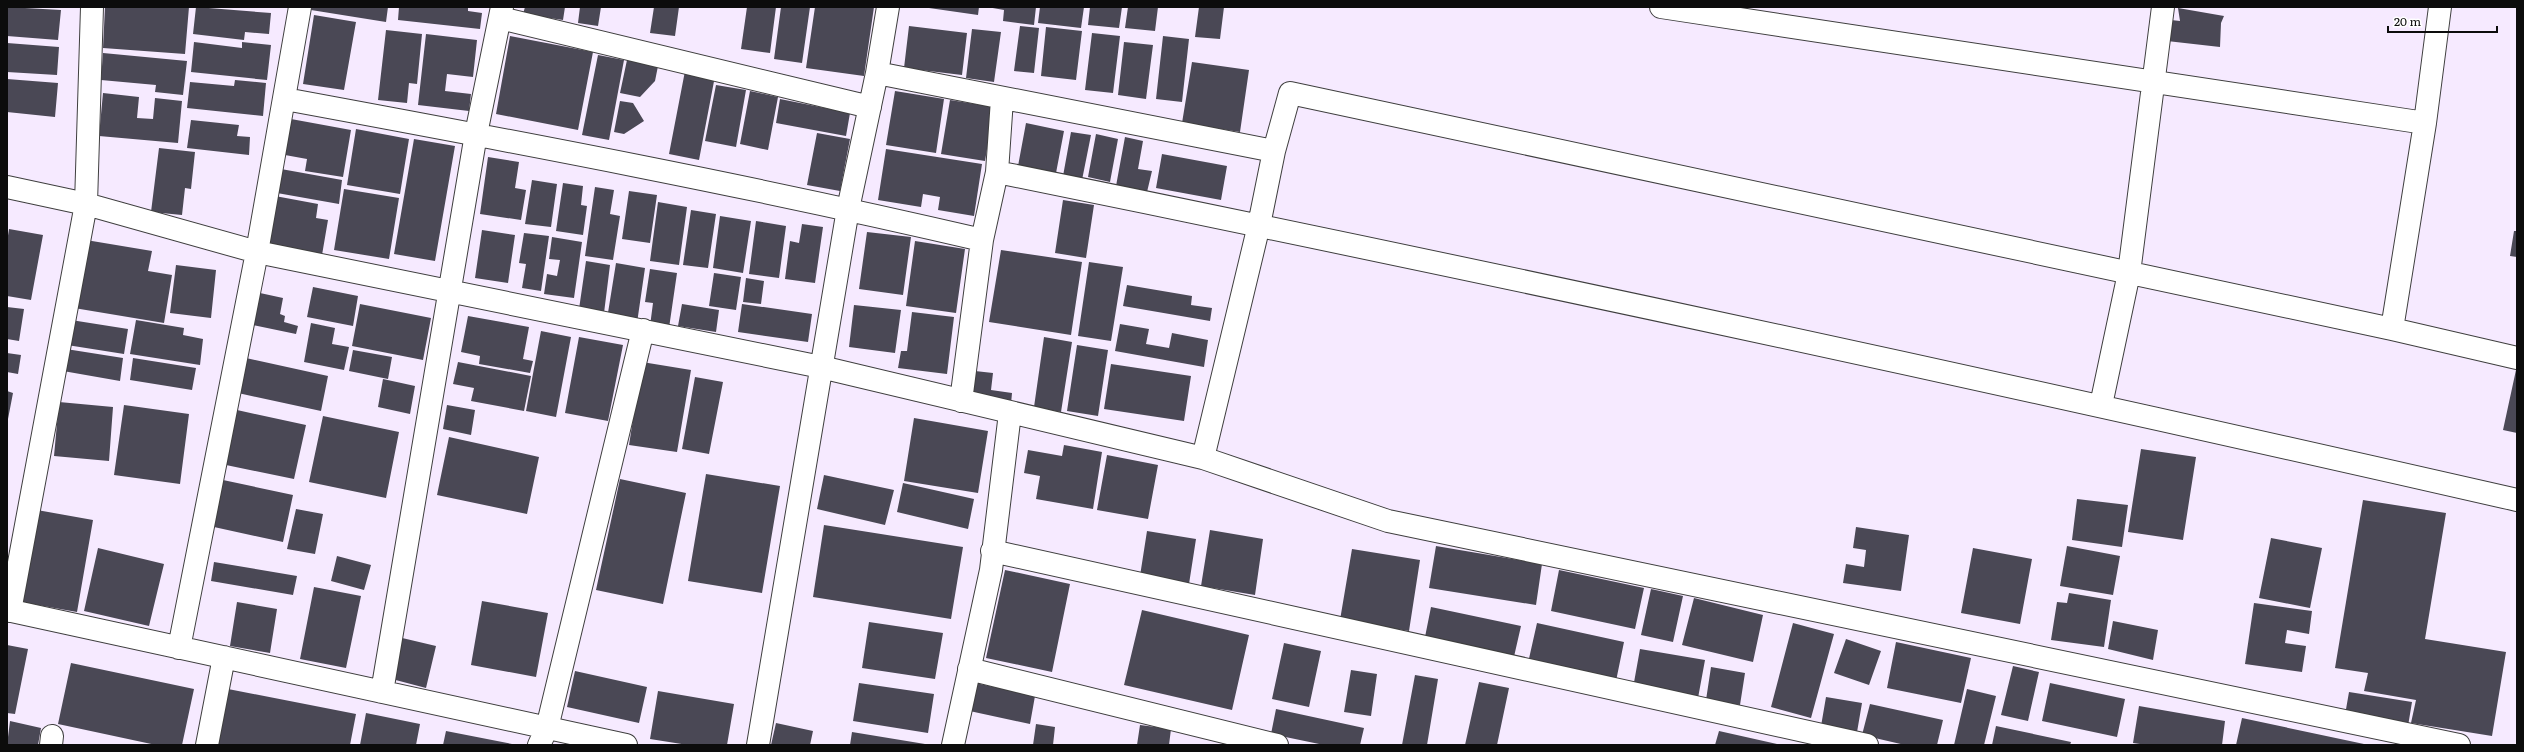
<svg xmlns="http://www.w3.org/2000/svg" width="2524" height="752" font-family="Literata,serif">
<style>
.building{fill:#4a4855}
.lines{fill:none;stroke-linecap:round;stroke-linejoin:round}
.minor-casing{stroke:#3f3f3f;stroke-width:24}
.minor{stroke:#fff;stroke-width:22}
</style>
<rect width="100%" height="100%" fill="#f6eaff"/>
<path class="building" d="M 7,7 L 61,10 L 58,40 L 7,36 Z
M 105,7 L 189,7 L 185,54 L 103,48 Z
M 196,7 L 271,13 L 269,34 L 245,32 L 244,40 L 193,34 Z
M 312,7 L 388,7 L 386,22 L 311,10 Z
M 399,7 L 468,7 L 468,11 L 482,13 L 480,29 L 398,20 Z
M 525,7 L 565,7 L 563,20 L 523,14 Z
M 580,7 L 601,7 L 598,26 L 578,23 Z
M 654,7 L 679,7 L 675,36 L 650,33 Z
M 747,7 L 776,7 L 770,53 L 741,49 Z
M 781,7 L 810,7 L 802,63 L 774,59 Z
M 815,7 L 874,7 L 864,76 L 806,68 Z
M 922,7 L 979,7 L 978,15 Z
M 987,7 L 1036,7 L 1034,25 L 1003,21 L 1004,10 Z
M 1040,7 L 1084,7 L 1081,28 L 1038,23 Z
M 1090,7 L 1122,7 L 1119,28 L 1088,25 Z
M 1128,7 L 1158,7 L 1155,31 L 1125,28 Z
M 1199,7 L 1224,7 L 1220,39 L 1195,37 Z
M 2178,8 L 2224,16 L 2221,23 L 2220,47 L 2167,41 L 2171,20 L 2180,21 Z
M 314,15 L 356,22 L 344,90 L 303,84 Z
M 909,26 L 967,33 L 962,75 L 904,68 Z
M 1020,26 L 1039,28 L 1034,73 L 1014,71 Z
M 1046,27 L 1082,31 L 1076,80 L 1041,76 Z
M 972,29 L 1001,32 L 994,82 L 966,78 Z
M 386,30 L 422,34 L 417,84 L 409,83 L 407,103 L 378,100 Z
M 1092,33 L 1120,36 L 1113,93 L 1085,90 Z
M 426,34 L 477,40 L 473,77 L 447,74 L 445,91 L 471,94 L 469,111 L 418,105 Z
M 510,36 L 593,52 L 578,130 L 496,114 Z
M 1163,36 L 1189,39 L 1182,102 L 1156,99 Z
M 194,42 L 242,48 L 242,42 L 271,45 L 267,80 L 191,72 Z
M 1124,42 L 1153,45 L 1146,99 L 1118,95 Z
M 7,43 L 59,47 L 57,75 L 7,72 Z
M 103,53 L 187,61 L 183,95 L 155,92 L 156,85 L 101,80 Z
M 598,55 L 624,60 L 609,140 L 582,135 Z
M 627,60 L 658,66 L 655,81 L 640,97 L 620,93 Z
M 1192,62 L 1249,70 L 1240,132 L 1182,123 Z
M 685,71 L 715,76 L 699,160 L 669,154 Z
M 7,79 L 58,83 L 55,117 L 7,112 Z
M 235,80 L 266,83 L 263,116 L 187,108 L 190,82 L 234,86 Z
M 716,85 L 746,90 L 736,147 L 705,141 Z
M 750,91 L 778,97 L 768,150 L 740,144 Z
M 895,91 L 944,99 L 936,153 L 886,145 Z
M 103,93 L 139,97 L 137,118 L 153,119 L 155,98 L 182,101 L 178,143 L 99,136 Z
M 780,99 L 850,113 L 846,136 L 776,123 Z
M 950,100 L 994,107 L 985,161 L 941,154 Z
M 620,101 L 633,103 L 644,121 L 624,134 L 614,132 Z
M 291,119 L 351,130 L 343,177 L 305,171 L 307,159 L 285,155 Z
M 191,120 L 239,125 L 237,136 L 250,137 L 249,155 L 187,148 Z
M 1026,123 L 1064,131 L 1056,173 L 1018,166 Z
M 356,129 L 409,139 L 400,194 L 347,185 Z
M 1071,132 L 1091,135 L 1082,180 L 1063,176 Z
M 817,133 L 850,139 L 840,191 L 807,185 Z
M 1096,134 L 1118,139 L 1110,182 L 1088,177 Z
M 1125,137 L 1143,141 L 1138,169 L 1152,171 L 1147,192 L 1116,186 Z
M 414,139 L 455,146 L 435,261 L 394,254 Z
M 159,148 L 195,152 L 191,189 L 185,188 L 182,215 L 151,212 Z
M 886,149 L 982,164 L 974,216 L 938,210 L 940,197 L 923,194 L 921,207 L 878,200 Z
M 1162,154 L 1227,166 L 1221,200 L 1156,188 Z
M 488,157 L 519,162 L 515,188 L 526,190 L 521,220 L 480,214 Z
M 281,169 L 342,180 L 339,204 L 277,193 Z
M 532,180 L 557,184 L 551,227 L 525,224 Z
M 563,183 L 583,186 L 581,205 L 587,206 L 583,235 L 556,231 Z
M 595,187 L 614,190 L 610,214 L 620,216 L 613,260 L 585,256 Z
M 344,189 L 399,198 L 389,259 L 334,250 Z
M 629,191 L 657,195 L 650,243 L 622,239 Z
M 275,196 L 318,204 L 316,218 L 328,220 L 322,255 L 267,246 Z
M 1063,200 L 1094,205 L 1086,258 L 1055,253 Z
M 658,202 L 687,207 L 679,265 L 650,261 Z
M 691,210 L 716,214 L 708,268 L 683,265 Z
M 720,216 L 751,221 L 743,273 L 713,268 Z
M 756,221 L 786,226 L 779,278 L 749,274 Z
M 802,224 L 823,227 L 815,283 L 785,279 L 790,241 L 799,243 Z
M 9,229 L 43,235 L 31,300 L 7,296 L 7,242 Z
M 482,230 L 515,235 L 508,283 L 475,278 Z
M 2514,231 L 2517,231 L 2517,257 L 2510,256 Z
M 867,232 L 911,237 L 903,295 L 859,289 Z
M 524,233 L 549,236 L 541,291 L 522,288 L 526,264 L 519,263 Z
M 552,237 L 582,242 L 574,298 L 544,294 L 547,274 L 557,276 L 560,260 L 549,259 Z
M 86,240 L 152,251 L 148,271 L 172,275 L 164,323 L 74,308 Z
M 915,241 L 965,249 L 956,313 L 906,306 Z
M 1001,250 L 1082,262 L 1071,335 L 989,322 Z
M 586,261 L 610,265 L 604,313 L 579,309 Z
M 1089,262 L 1123,267 L 1111,341 L 1078,336 Z
M 616,263 L 645,268 L 637,323 L 607,319 Z
M 176,265 L 216,270 L 211,318 L 170,313 Z
M 650,269 L 677,273 L 669,328 L 650,326 L 653,303 L 645,302 Z
M 714,273 L 741,277 L 736,310 L 709,306 Z
M 746,278 L 764,281 L 761,304 L 743,302 Z
M 1127,285 L 1192,296 L 1191,305 L 1212,308 L 1210,321 L 1123,306 Z
M 313,287 L 358,296 L 353,326 L 307,317 Z
M 260,293 L 283,298 L 280,314 L 285,316 L 284,322 L 298,326 L 296,334 L 253,325 Z
M 360,304 L 431,318 L 423,360 L 352,346 Z
M 682,304 L 719,310 L 716,332 L 678,326 Z
M 742,304 L 812,314 L 808,342 L 738,332 Z
M 854,305 L 901,310 L 895,353 L 849,347 Z
M 7,307 L 24,309 L 19,341 L 7,339 Z
M 912,312 L 954,317 L 947,374 L 898,368 L 901,351 L 907,351 Z
M 468,316 L 529,327 L 523,359 L 533,361 L 530,373 L 479,364 L 480,356 L 461,352 Z
M 71,320 L 128,329 L 124,354 L 67,345 Z
M 136,320 L 184,328 L 183,335 L 203,339 L 200,365 L 130,354 Z
M 311,323 L 335,328 L 332,344 L 349,347 L 344,370 L 304,362 Z
M 1120,324 L 1149,329 L 1146,344 L 1169,348 L 1172,333 L 1208,340 L 1204,367 L 1115,351 Z
M 541,331 L 571,337 L 556,417 L 526,411 Z
M 579,337 L 623,345 L 608,421 L 565,413 Z
M 1044,337 L 1072,342 L 1061,412 L 1034,407 Z
M 1077,345 L 1108,350 L 1098,416 L 1067,411 Z
M 66,349 L 123,358 L 120,381 L 63,371 Z
M 353,350 L 392,357 L 388,379 L 349,371 Z
M 7,353 L 21,355 L 18,374 L 7,372 Z
M 133,358 L 196,368 L 192,390 L 130,380 Z
M 246,358 L 328,376 L 321,411 L 238,393 Z
M 458,362 L 531,376 L 524,411 L 471,401 L 474,388 L 453,384 Z
M 642,362 L 691,370 L 677,452 L 629,445 Z
M 1111,364 L 1191,376 L 1184,421 L 1104,409 Z
M 2516,370 L 2517,371 L 2517,433 L 2503,430 Z
M 975,371 L 993,373 L 991,390 L 1012,393 L 1011,404 L 971,398 Z
M 695,377 L 723,382 L 709,454 L 682,449 Z
M 383,379 L 415,386 L 410,414 L 378,407 Z
M 7,391 L 13,393 L 8,419 L 7,419 Z
M 59,402 L 113,407 L 109,461 L 54,456 Z
M 124,405 L 189,414 L 180,484 L 114,475 Z
M 447,405 L 475,410 L 471,435 L 443,429 Z
M 237,410 L 306,425 L 294,479 L 226,465 Z
M 323,416 L 399,432 L 386,498 L 309,482 Z
M 914,418 L 988,431 L 978,493 L 904,481 Z
M 449,437 L 539,457 L 527,514 L 437,495 Z
M 1064,445 L 1102,452 L 1093,509 L 1036,499 L 1040,476 L 1024,473 L 1028,450 L 1062,456 Z
M 2141,449 L 2196,457 L 2183,540 L 2128,532 Z
M 1107,455 L 1158,465 L 1148,519 L 1097,510 Z
M 706,474 L 780,486 L 762,593 L 688,581 Z
M 824,475 L 894,490 L 885,525 L 817,509 Z
M 620,479 L 686,493 L 663,604 L 596,590 Z
M 223,480 L 293,495 L 283,542 L 214,527 Z
M 903,483 L 974,499 L 968,529 L 897,512 Z
M 2077,499 L 2128,505 L 2122,547 L 2072,540 Z
M 2363,500 L 2446,513 L 2425,639 L 2506,652 L 2492,736 L 2411,723 L 2416,700 L 2364,691 L 2368,673 L 2335,668 Z
M 296,509 L 323,514 L 315,554 L 287,549 Z
M 37,510 L 93,520 L 77,612 L 21,602 Z
M 824,525 L 963,547 L 951,619 L 813,597 Z
M 1856,527 L 1909,535 L 1901,591 L 1843,583 L 1846,564 L 1864,567 L 1866,550 L 1853,548 Z
M 1210,530 L 1263,539 L 1255,595 L 1201,586 Z
M 1147,531 L 1196,539 L 1189,584 L 1140,576 Z
M 2271,538 L 2322,548 L 2310,608 L 2259,598 Z
M 1436,546 L 1542,564 L 1536,605 L 1429,588 Z
M 2067,546 L 2120,556 L 2113,595 L 2060,586 Z
M 98,548 L 164,564 L 149,626 L 84,611 Z
M 1973,548 L 2032,559 L 2020,624 L 1961,613 Z
M 1352,549 L 1420,560 L 1409,631 L 1340,620 Z
M 337,556 L 371,565 L 364,590 L 331,581 Z
M 214,562 L 297,576 L 293,595 L 211,581 Z
M 1005,570 L 1070,584 L 1052,672 L 986,658 Z
M 1559,570 L 1644,588 L 1635,629 L 1551,611 Z
M 314,587 L 361,596 L 346,668 L 300,659 Z
M 1651,589 L 1683,596 L 1673,642 L 1641,635 Z
M 2069,593 L 2111,600 L 2104,647 L 2051,640 L 2057,602 L 2067,603 Z
M 1694,598 L 1763,615 L 1753,662 L 1682,645 Z
M 482,601 L 548,613 L 536,677 L 471,665 Z
M 237,602 L 277,609 L 270,653 L 230,646 Z
M 2254,603 L 2312,611 L 2309,634 L 2287,630 L 2285,643 L 2306,646 L 2302,672 L 2245,664 Z
M 1431,607 L 1521,626 L 1513,661 L 1424,642 Z
M 1142,610 L 1249,635 L 1232,710 L 1124,685 Z
M 2113,621 L 2158,630 L 2153,660 L 2108,649 Z
M 869,622 L 943,633 L 935,679 L 862,668 Z
M 1537,623 L 1624,642 L 1616,681 L 1528,663 Z
M 1793,623 L 1834,634 L 1811,718 L 1771,707 Z
M 398,637 L 436,646 L 426,688 L 388,678 Z
M 1846,639 L 1881,651 L 1869,685 L 1834,673 Z
M 1896,642 L 1971,658 L 1961,703 L 1887,688 Z
M 1284,643 L 1321,651 L 1309,707 L 1272,699 Z
M 7,645 L 28,649 L 15,714 L 7,713 Z
M 1640,649 L 1705,660 L 1698,698 L 1633,688 Z
M 71,663 L 194,689 L 182,745 L 156,745 L 58,724 Z
M 2013,666 L 2039,672 L 2028,721 L 2001,715 Z
M 1711,667 L 1745,673 L 1740,705 L 1706,700 Z
M 1351,670 L 1377,674 L 1371,716 L 1344,712 Z
M 575,671 L 647,687 L 639,723 L 567,707 Z
M 1415,675 L 1438,679 L 1427,745 L 1402,745 Z
M 971,682 L 1035,696 L 1030,724 L 965,710 Z
M 1479,682 L 1509,688 L 1497,745 L 1465,745 Z
M 859,683 L 934,694 L 928,733 L 853,721 Z
M 2050,683 L 2125,699 L 2117,737 L 2042,721 Z
M 223,688 L 356,714 L 350,745 L 212,745 Z
M 1967,689 L 1996,696 L 1984,745 L 1954,745 Z
M 658,691 L 734,704 L 727,745 L 688,745 L 650,739 Z
M 2349,692 L 2412,702 L 2408,726 L 2345,715 Z
M 1826,697 L 1862,703 L 1856,738 L 1820,732 Z
M 1870,704 L 1943,720 L 1937,745 L 1905,745 L 1862,735 Z
M 2139,706 L 2225,721 L 2222,745 L 2147,745 L 2133,743 Z
M 1276,709 L 1364,728 L 1360,745 L 1324,745 L 1271,734 Z
M 366,713 L 420,724 L 416,745 L 360,745 Z
M 2242,718 L 2364,744 L 2364,745 L 2236,745 Z
M 10,721 L 41,728 L 38,745 L 7,745 Z
M 776,723 L 813,731 L 810,745 L 771,745 Z
M 1036,724 L 1055,727 L 1053,745 L 1033,745 Z
M 1140,725 L 1171,729 L 1169,745 L 1137,745 Z
M 1996,726 L 2071,742 L 2070,745 L 1992,745 Z
M 446,731 L 512,744 L 512,745 L 443,745 Z
M 1719,731 L 1777,744 L 1777,745 L 1715,745 Z
M 852,732 L 925,744 L 925,745 L 850,745 Z"/>
<g class="lines">
<defs>
<path id="minor" d="M 1661,7 L 2425,123
M 500,18 L 870,107
M 877,73 L 1274,151
M 285,99 C 518,142 751,186 982,240
M 997,172 C 1505,275 2012,385 2517,500
M 7,187 L 86,204 L 257,252 L 821,367 L 1203,458 L 1388,521 L 2459,745
M 2392,329 L 2425,123 L 2440,7
M 961,401 L 982,240 L 997,172 L 1002,99
M 2101,405 L 2129,273 L 2163,7
M 1203,458 L 1259,225 L 1274,151 L 1290,93 L 2392,329 L 2517,358
M 992,551 L 1867,745
M 7,610 L 626,745
M 10,611 L 86,204 L 92,7
M 179,648 L 257,252 L 300,7
M 969,669 L 1277,745
M 382,692 L 476,134 L 502,7
M 51,745 L 52,736
M 207,745 L 224,657
M 539,745 L 547,728 L 643,330
M 758,745 L 848,209 L 877,73 L 888,7
M 953,745 L 991,570 L 1010,413"/>
</defs>
<use href="#minor" class="minor-casing"/>
<use href="#minor" class="minor"/>
</g>
<rect width="2524" height="752" fill="none" stroke="#0c0c0c" stroke-width="16"/>
<path d="M2388 26v6h109v-6" fill="none" stroke="#0c0c0c" stroke-width="2"/>
<text x="2394" y="26" font-size="12" fill="#0c0c0c" stroke="#ffffff" stroke-width="3" paint-order="stroke">20 m</text>
</svg>
